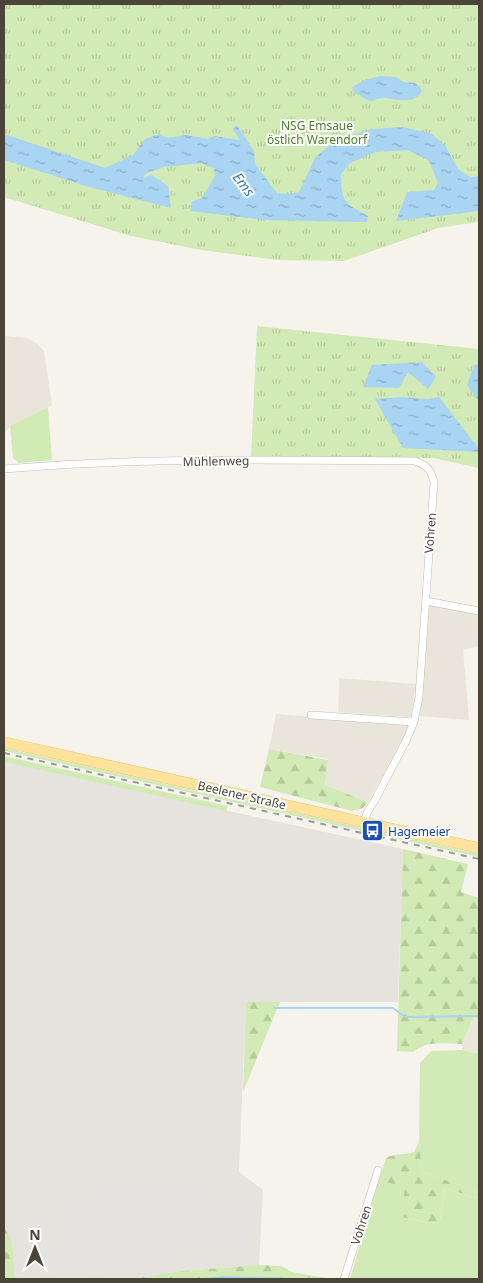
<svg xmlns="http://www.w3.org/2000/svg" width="483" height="1283" font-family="'Noto Sans',sans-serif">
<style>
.residential{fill:#eae5da}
.industrial{fill:#e6e2dd}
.grass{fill:#d2eab5}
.forest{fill:url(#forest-firs)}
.park{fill:url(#park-tufts)}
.parking{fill:#e5e3e0}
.water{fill:url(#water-ripples)}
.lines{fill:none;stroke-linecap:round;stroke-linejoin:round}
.stream{stroke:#a9d4f2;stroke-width:2}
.minor-casing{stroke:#c2bbae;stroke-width:8}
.primary-casing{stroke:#e6c16a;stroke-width:11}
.minor{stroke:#fff;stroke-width:7}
.primary{stroke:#ffe39c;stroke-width:10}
.rail{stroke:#9a9a9a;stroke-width:2;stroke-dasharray:6 6;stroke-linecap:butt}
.labels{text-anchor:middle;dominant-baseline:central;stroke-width:4;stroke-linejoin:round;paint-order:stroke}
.park-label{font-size:12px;fill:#4a7f2a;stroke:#fff}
.street-label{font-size:12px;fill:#4b4439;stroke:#fff}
.transit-label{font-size:12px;fill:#164399;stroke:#fff;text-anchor:start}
.water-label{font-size:14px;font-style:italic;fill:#2e7ab2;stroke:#fff}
</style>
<defs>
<pattern id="forest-firs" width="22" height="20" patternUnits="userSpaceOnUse" patternTransform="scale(1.25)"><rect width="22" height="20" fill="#d2eab5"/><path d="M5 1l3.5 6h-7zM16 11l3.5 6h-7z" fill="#b6ca9c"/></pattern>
<pattern id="park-tufts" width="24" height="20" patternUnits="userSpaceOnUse" patternTransform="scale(1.25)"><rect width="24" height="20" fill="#d2eab5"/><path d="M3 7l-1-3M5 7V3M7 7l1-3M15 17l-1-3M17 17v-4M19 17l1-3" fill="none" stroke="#b6ca9c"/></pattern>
<pattern id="water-ripples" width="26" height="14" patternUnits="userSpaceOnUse" patternTransform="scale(1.25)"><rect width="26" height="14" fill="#a9d4f2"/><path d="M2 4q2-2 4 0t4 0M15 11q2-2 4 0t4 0" fill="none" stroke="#8caec5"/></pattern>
</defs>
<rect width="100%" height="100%" fill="#f6f3ec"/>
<path class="residential" d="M 4,336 L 26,338 L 35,342 L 44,351 L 52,405 L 13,424 L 4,433 Z
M 430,604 L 479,614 L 479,647 L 463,649 L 469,720 L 420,716 Z
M 339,678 L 417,684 L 410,717 L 338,712 Z
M 276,714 L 407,724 L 408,727 L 403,740 L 368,802 L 325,785 L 328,759 L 269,749 Z
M 473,1018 L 479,1018 L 479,1054 L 462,1050 L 462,1044 Z"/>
<path class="industrial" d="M 4,762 L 403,849 L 398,1002 L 246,1002 L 239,1172 L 263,1190 L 259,1265 L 181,1271 L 131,1279 L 15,1278 L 12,1241 L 4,1227 Z"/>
<path class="grass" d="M 48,407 L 52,460 L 19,463 L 13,458 L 10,427 L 13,424 Z
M 4,748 L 479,854 L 479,857 L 4,751 Z
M 4,756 L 228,806 L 226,811 L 4,762 Z
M 462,1050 L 479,1054 L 479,1193 L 422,1171 L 419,1142 L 420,1063 L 431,1051 Z
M 379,1180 L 406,1188 L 401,1217 L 435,1224 L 440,1220 L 445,1188 L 479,1199 L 479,1279 L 350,1279 Z"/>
<path class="forest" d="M 269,749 L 328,760 L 325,785 L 368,802 L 363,808 L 352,811 L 260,787 Z
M 403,849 L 468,864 L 461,892 L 479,898 L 479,1018 L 473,1018 L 462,1044 C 447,1044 426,1040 414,1052 L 397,1051 Z
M 246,1002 L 280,1002 L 243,1092 Z
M 419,1142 L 422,1171 L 479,1193 L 479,1199 L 445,1188 L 440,1220 L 435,1224 L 401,1217 L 405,1188 L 379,1180 L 386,1158 C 394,1153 405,1155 414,1152 Z
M 4,1227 L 12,1241 L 15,1279 L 4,1279 Z
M 259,1265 L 281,1266 L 292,1272 L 332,1279 L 131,1279 L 181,1271 Z"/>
<path class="park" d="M 4,4 L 479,4 L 479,222 L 438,228 L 344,261 L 278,260 L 201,250 L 131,236 L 4,197 Z
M 257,326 L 479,349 L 479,468 L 434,458 L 251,458 Z"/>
<path class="parking" d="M 93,1189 L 249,1200 L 248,1252 L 174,1247 L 173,1257 L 128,1255 L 126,1276 L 55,1272 L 60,1207 L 92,1209 Z"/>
<path class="water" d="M 380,76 L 396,77 L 404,82 L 415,83 L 420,87 L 422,91 C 415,104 398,100 386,98 C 381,97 375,101 371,101 C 365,100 358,94 353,91 L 352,87 L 365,80 Z
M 237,125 L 254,151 L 255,164 L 277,193 L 290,194 L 299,192 L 315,158 L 335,140 L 372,129 L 403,127 L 432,134 L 446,147 L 458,169 L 470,177 L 479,176 L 479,211 L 396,221 L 407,192 L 434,190 L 438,183 L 429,161 L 408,150 L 376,152 L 350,163 L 341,174 C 341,201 344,203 368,216 L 367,222 L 264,220 L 190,211 L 192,201 L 202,198 L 215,176 L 214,168 L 201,163 L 164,167 L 147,173 L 143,177 L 152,175 L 168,186 L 171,208 L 89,187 L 4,160 L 4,134 L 105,168 L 133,155 L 145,139 L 159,134 L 167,138 L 187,135 L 208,139 L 214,136 L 240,140 L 233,129 Z
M 422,362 L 436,377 L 428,389 L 408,372 L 399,388 L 363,387 L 372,365 Z
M 479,364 L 479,402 L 467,385 L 474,365 Z
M 401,397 L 428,399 L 439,397 L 479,449 L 479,452 L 403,448 L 375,399 Z"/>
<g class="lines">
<path class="stream" d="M 274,1008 L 393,1008 L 405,1017 L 479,1016
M 204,1279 L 224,1277 L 293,1279"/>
<defs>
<path id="minor" d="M 4,469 C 140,457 278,460 415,461 C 427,465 431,470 434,482 L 419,697 L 414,722 L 406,741 L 375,800 L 367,813 L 364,823
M 426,601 L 479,611
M 311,715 L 414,722
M 344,1279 L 378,1170"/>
<path id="primary" d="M 4,742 L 479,848"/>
</defs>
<use href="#minor" class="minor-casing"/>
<use href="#primary" class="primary-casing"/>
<use href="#minor" class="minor"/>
<use href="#primary" class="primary"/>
<path class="rail" d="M 4,753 L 479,859"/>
</g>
<defs>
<symbol id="bus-square" viewBox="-11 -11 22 22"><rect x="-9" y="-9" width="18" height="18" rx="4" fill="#1a4fb4" stroke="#fff"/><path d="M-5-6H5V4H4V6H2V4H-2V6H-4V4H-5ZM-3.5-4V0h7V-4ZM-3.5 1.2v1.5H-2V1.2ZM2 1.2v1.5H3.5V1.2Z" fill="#fff"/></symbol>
</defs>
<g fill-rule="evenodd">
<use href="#bus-square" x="360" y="818" width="25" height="25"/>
</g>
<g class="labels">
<g class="park-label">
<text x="317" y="125">NSG Emsaue<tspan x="317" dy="14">östlich Warendorf</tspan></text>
</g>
<g class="street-label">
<text transform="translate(216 461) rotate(-1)">Mühlenweg</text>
<text transform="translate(430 533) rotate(-86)">Vohren</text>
<text transform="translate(242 795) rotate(13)">Beelener Straße</text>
<text transform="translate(361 1225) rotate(-72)">Vohren</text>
</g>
<g class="transit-label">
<text x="388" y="831">Hagemeier</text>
</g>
<g class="water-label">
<text transform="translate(244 184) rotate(53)">Ems</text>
</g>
</g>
<rect width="483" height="1283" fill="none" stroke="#4b4439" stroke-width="10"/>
<g transform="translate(35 1248)" stroke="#ffffff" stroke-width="4" paint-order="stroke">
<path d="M0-4L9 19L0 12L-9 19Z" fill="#4b4439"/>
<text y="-8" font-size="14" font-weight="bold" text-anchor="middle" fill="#4b4439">N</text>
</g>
</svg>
